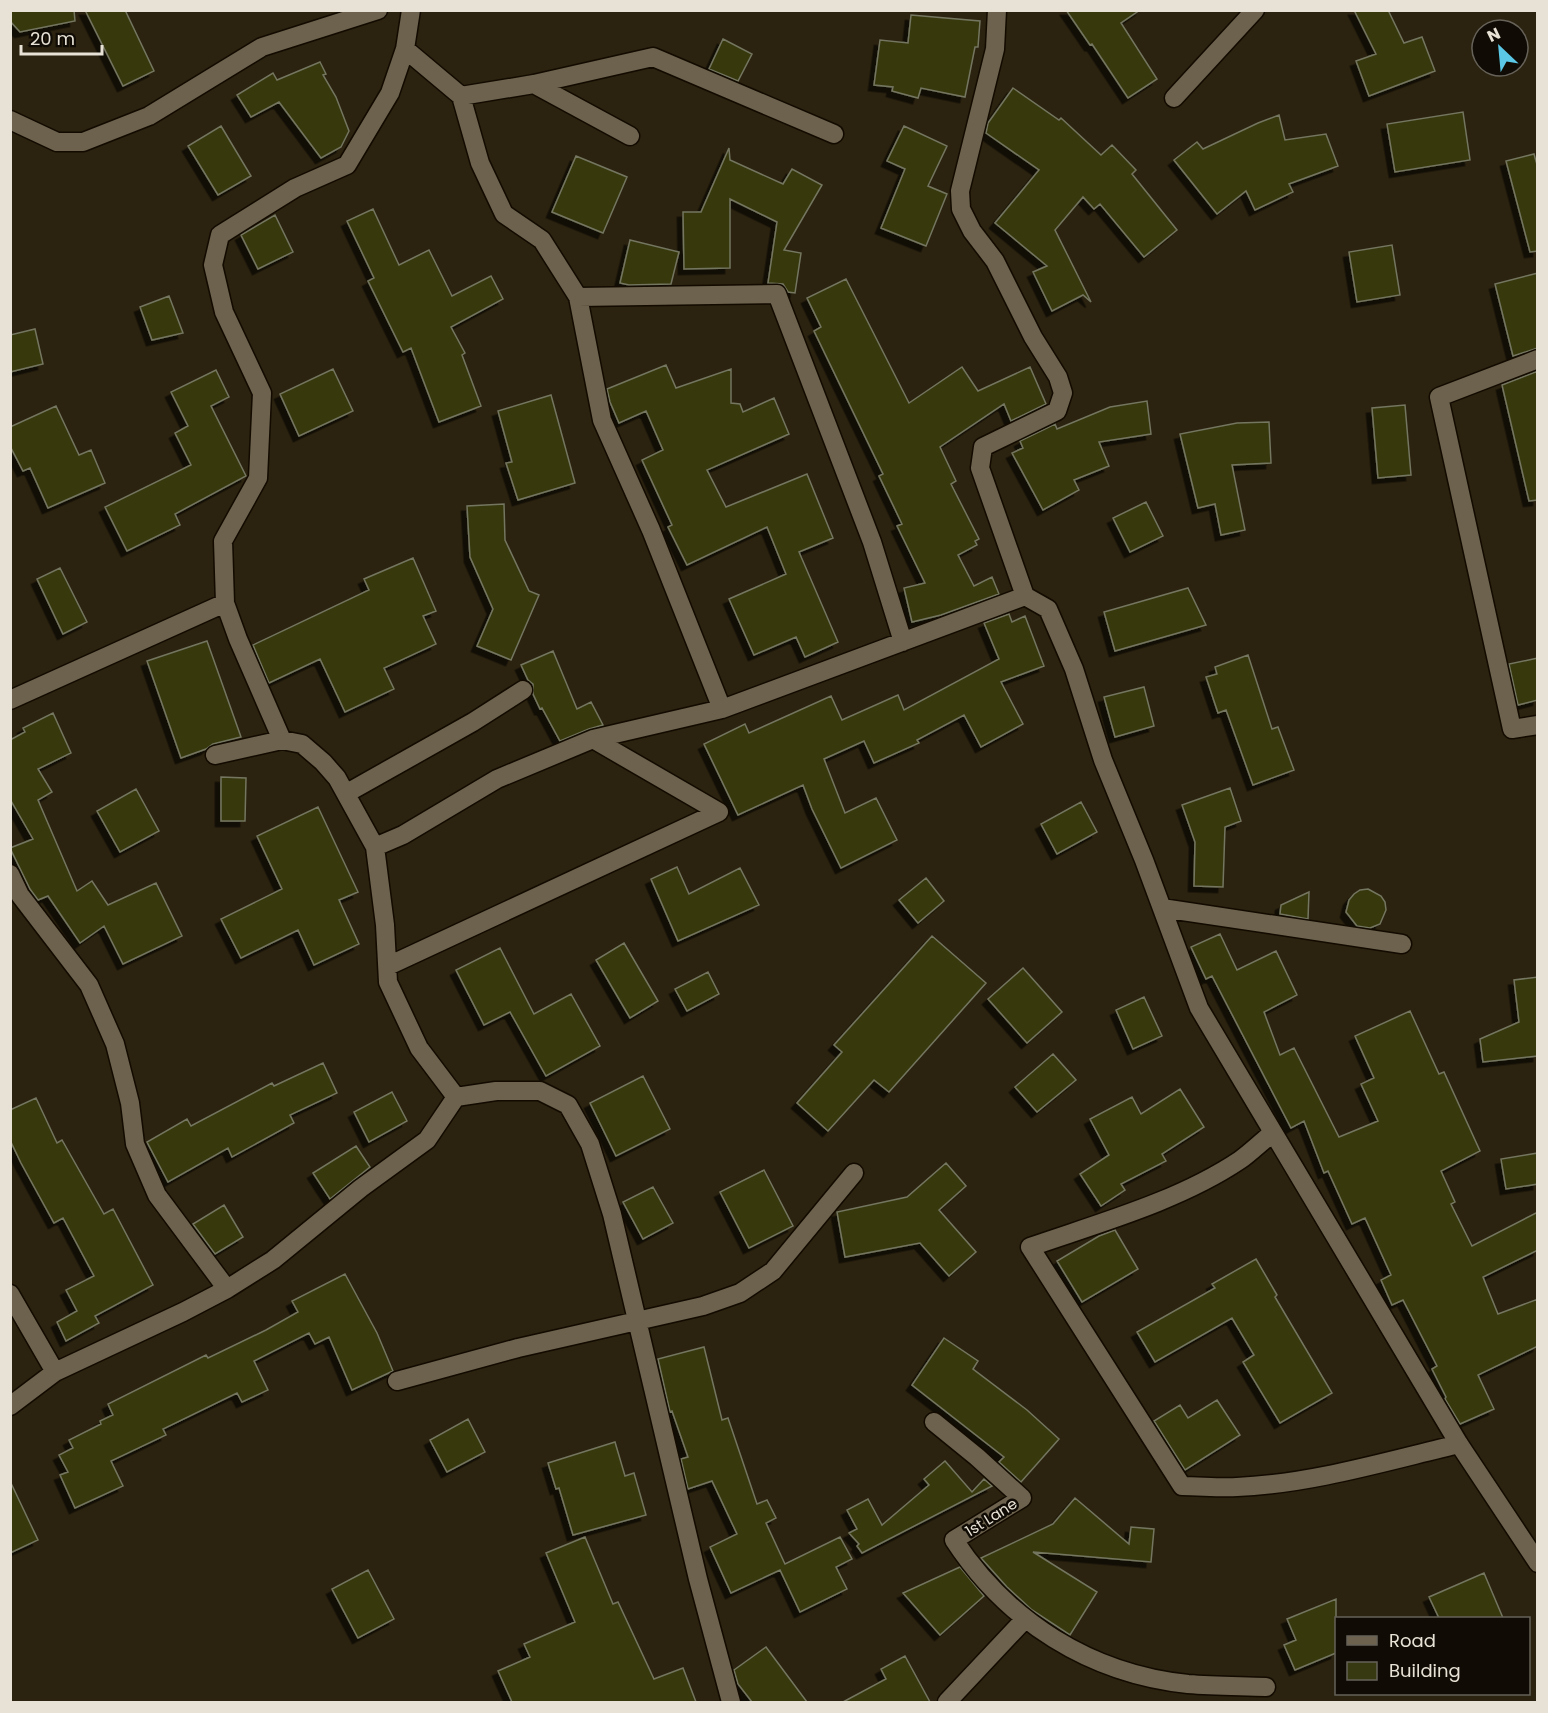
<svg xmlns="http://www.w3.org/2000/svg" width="1548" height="1713" font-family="Poppins,sans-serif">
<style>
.building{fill:#373910;stroke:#74765f;stroke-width:1.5;filter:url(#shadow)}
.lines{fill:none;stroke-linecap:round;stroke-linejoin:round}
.street-casing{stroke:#130b00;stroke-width:21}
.street{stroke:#6c624d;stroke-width:18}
.labels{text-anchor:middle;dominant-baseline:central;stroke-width:5;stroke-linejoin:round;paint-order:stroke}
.street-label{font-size:15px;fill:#e8e2d6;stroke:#100c05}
</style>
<defs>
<filter id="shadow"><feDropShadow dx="-5.5" dy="5.5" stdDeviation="0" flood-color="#0009"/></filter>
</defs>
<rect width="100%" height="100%" fill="#2b220f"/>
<path class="building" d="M 10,10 L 74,10 L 75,21 L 20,32 L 10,21 Z
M 85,10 L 125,10 L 154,71 L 123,86 Z
M 1066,10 L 1140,10 L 1121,23 L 1157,79 L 1128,98 L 1092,44 L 1090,45 Z
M 1354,10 L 1388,10 L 1404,43 L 1422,37 L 1435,71 L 1369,96 L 1356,61 L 1376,54 Z
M 911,15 L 980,21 L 978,47 L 975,47 L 965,97 L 921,88 L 918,98 L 892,91 L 893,87 L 874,85 L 880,40 L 908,43 Z
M 723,39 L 752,54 L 738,81 L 709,69 Z
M 320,62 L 326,74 L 323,75 L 336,97 L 349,131 L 341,147 L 321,158 L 279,102 L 251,117 L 237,95 L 273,73 L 277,80 Z
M 1013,88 L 1059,120 L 1061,118 L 1101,155 L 1112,145 L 1136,170 L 1132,174 L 1177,230 L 1144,257 L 1100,204 L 1094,209 L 1083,197 L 1055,230 L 1091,302 L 1083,295 L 1052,311 L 1033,272 L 1047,266 L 995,223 L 1039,170 L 986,133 L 988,123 Z
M 1463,112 L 1470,160 L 1395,172 L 1387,124 Z
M 1279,115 L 1285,140 L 1326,134 L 1338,166 L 1289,184 L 1293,192 L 1255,210 L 1246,191 L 1217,214 L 1174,160 L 1197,142 L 1203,149 L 1258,123 Z
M 221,126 L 251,176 L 218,195 L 188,146 Z
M 904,126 L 947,146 L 928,186 L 947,194 L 926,246 L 881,228 L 905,169 L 887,161 Z
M 729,148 L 730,160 L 783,184 L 792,169 L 822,185 L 784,250 L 801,253 L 795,293 L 788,292 L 783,284 L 768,283 L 777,222 L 730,199 L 730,268 L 684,269 L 683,212 L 701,212 Z
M 1534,154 L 1538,168 L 1538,251 L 1530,252 L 1506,161 Z
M 576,156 L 627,177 L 603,233 L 552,212 Z
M 373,209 L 399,265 L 429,250 L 452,296 L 491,276 L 503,299 L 451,327 L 465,353 L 462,355 L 481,406 L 439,422 L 411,348 L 403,352 L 368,281 L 374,278 L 347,221 Z
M 275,215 L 293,252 L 258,269 L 241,235 Z
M 630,240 L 679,252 L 671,284 L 629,285 L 620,283 Z
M 1392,245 L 1400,295 L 1357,302 L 1349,252 Z
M 1538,273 L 1538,348 L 1513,356 L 1495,284 Z
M 846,279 L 909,403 L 962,367 L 978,391 L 1030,367 L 1046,404 L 1011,421 L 1004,404 L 940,447 L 956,481 L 951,484 L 979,539 L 975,541 L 977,545 L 958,555 L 974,586 L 992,577 L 999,594 L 941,615 L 912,622 L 904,588 L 925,583 L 897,526 L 902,524 L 879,476 L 883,474 L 814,331 L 821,327 L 807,298 Z
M 169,296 L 183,333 L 152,340 L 140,307 Z
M 35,329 L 43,364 L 10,372 L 10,335 Z
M 666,365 L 676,388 L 731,369 L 731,403 L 740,404 L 743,412 L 774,398 L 789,434 L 707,470 L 726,507 L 807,474 L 833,538 L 799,552 L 838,642 L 805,657 L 796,637 L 754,655 L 729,599 L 786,574 L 767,527 L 687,565 L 668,527 L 672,525 L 642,460 L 663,450 L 646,411 L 619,423 L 610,402 L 607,389 Z
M 333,369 L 353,411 L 299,436 L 280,394 Z
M 216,370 L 229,397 L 211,406 L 246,476 L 175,514 L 180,525 L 127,551 L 105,507 L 191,465 L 175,433 L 188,426 L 171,392 Z
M 1538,371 L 1538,500 L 1529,501 L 1502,385 Z
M 551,395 L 575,483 L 518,500 L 506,463 L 512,462 L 498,411 Z
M 1147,401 L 1151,434 L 1099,442 L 1109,466 L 1074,480 L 1079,490 L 1043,510 L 1012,453 L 1023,448 L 1020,441 L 1055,424 L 1057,429 L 1110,407 Z
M 1405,405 L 1411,475 L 1378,478 L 1372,408 Z
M 56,406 L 79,455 L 91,450 L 105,483 L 48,508 L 30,468 L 23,471 L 10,446 L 10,427 Z
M 1269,422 L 1271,463 L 1232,465 L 1245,530 L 1221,535 L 1215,504 L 1198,508 L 1180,434 L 1237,423 Z
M 1146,502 L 1163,536 L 1130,552 L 1113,518 Z
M 504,504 L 505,540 L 529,591 L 539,595 L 511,660 L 477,646 L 493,609 L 470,557 L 467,506 Z
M 413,558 L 436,611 L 423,616 L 436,644 L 384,668 L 394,689 L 345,712 L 320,659 L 269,683 L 253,645 L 369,590 L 364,579 Z
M 60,568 L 87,622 L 63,634 L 37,579 Z
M 1188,588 L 1206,625 L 1115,651 L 1104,612 Z
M 1009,614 L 1012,622 L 1025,616 L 1044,666 L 1001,682 L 1023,724 L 981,747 L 964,715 L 917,740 L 919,743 L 874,763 L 864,741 L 824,759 L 845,813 L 876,798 L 897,840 L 841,868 L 812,809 L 803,785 L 738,815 L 704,744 L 745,724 L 749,733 L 831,696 L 842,720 L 898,695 L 904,710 L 999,659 L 984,623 Z
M 207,641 L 241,737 L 213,744 L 206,749 L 181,758 L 147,661 Z
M 553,651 L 577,709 L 591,702 L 603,725 L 589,729 L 560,741 L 542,708 L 540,709 L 533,694 L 533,684 L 528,680 L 521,665 Z
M 1248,655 L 1272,729 L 1278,727 L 1294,770 L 1253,785 L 1226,710 L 1218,713 L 1206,677 L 1217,674 L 1215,667 Z
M 1538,658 L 1538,700 L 1518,705 L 1509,664 Z
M 1144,687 L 1154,726 L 1115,737 L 1104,697 Z
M 53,713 L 71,753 L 38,769 L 52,792 L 38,800 L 77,891 L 92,881 L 108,905 L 156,883 L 182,936 L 123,964 L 104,926 L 80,943 L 48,896 L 38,900 L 30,889 L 10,848 L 33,839 L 10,799 L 10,740 L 25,732 L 23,728 Z
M 221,777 L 246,778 L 245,821 L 221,821 Z
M 1230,788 L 1241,821 L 1225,827 L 1223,887 L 1194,886 L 1195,842 L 1182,805 Z
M 136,789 L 159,831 L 120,852 L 97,811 Z
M 1081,802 L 1097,832 L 1057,854 L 1041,824 Z
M 318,807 L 358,892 L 339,900 L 359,944 L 314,965 L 298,930 L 241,958 L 221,919 L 282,889 L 257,836 Z
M 677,867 L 689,894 L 740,868 L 759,905 L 678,941 L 651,879 Z
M 926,878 L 944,901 L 918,923 L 899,900 Z
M 1368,889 L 1381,896 L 1385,902 L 1386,910 L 1380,924 L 1370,928 L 1357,926 L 1346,912 L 1349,900 L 1354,894 L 1360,890 Z
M 1309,892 L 1308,919 L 1280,914 L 1281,905 Z
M 1220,934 L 1237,970 L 1276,951 L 1297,995 L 1264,1012 L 1280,1055 L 1294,1048 L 1339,1137 L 1378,1121 L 1361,1084 L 1374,1078 L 1355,1036 L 1410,1011 L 1439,1074 L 1444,1072 L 1480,1151 L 1441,1171 L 1455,1202 L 1451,1204 L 1472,1246 L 1538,1212 L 1538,1250 L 1483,1277 L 1498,1314 L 1538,1299 L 1538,1346 L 1478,1375 L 1494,1409 L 1460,1424 L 1445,1399 L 1446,1397 L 1432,1369 L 1437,1366 L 1403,1300 L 1392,1305 L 1381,1280 L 1391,1275 L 1365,1218 L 1352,1224 L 1328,1171 L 1324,1173 L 1304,1121 L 1291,1128 L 1212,976 L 1206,979 L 1191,947 Z
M 932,936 L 986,983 L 889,1092 L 874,1080 L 828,1131 L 797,1103 L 842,1052 L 834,1045 Z
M 624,943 L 658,1001 L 630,1018 L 596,960 Z
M 500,948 L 534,1014 L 571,994 L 600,1046 L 546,1076 L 510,1012 L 484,1025 L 456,970 Z
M 1023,968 L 1062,1012 L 1027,1043 L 988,999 Z
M 708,972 L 719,994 L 687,1011 L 675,989 Z
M 1538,977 L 1538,1056 L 1483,1062 L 1480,1039 L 1519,1022 L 1514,980 Z
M 1144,997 L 1162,1036 L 1133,1049 L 1116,1010 Z
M 1053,1054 L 1076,1080 L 1037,1112 L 1015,1087 Z
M 323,1063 L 337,1093 L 290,1115 L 294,1123 L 232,1157 L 228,1148 L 168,1182 L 147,1142 L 187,1119 L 191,1126 L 272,1083 L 274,1086 Z
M 643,1076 L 670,1129 L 616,1156 L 590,1103 Z
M 1180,1089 L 1204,1127 L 1162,1154 L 1166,1161 L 1121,1184 L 1125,1190 L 1101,1206 L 1080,1174 L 1109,1155 L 1090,1119 L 1132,1097 L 1141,1114 Z
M 392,1092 L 407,1121 L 369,1142 L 354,1112 Z
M 36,1098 L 57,1143 L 62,1140 L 104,1214 L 113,1209 L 153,1285 L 95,1316 L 99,1323 L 66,1341 L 57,1322 L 77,1311 L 66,1290 L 94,1276 L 63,1218 L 54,1223 L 21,1163 L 10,1140 L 10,1110 Z
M 356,1146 L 370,1167 L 330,1199 L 313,1173 Z
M 1538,1153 L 1538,1184 L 1506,1189 L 1501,1159 Z
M 946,1163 L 966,1186 L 939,1210 L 976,1252 L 949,1276 L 920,1243 L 845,1257 L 837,1212 L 907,1197 Z
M 764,1170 L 793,1226 L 749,1248 L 720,1192 Z
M 653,1187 L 673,1223 L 643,1239 L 623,1202 Z
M 224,1205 L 243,1237 L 215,1254 L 193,1224 Z
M 1115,1230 L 1138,1269 L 1082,1302 L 1057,1261 L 1099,1236 Z
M 1256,1259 L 1277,1295 L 1275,1297 L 1332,1393 L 1280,1423 L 1243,1362 L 1254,1355 L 1232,1318 L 1155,1362 L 1137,1332 L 1215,1288 L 1212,1284 Z
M 345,1274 L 377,1333 L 393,1371 L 352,1390 L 329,1337 L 315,1344 L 309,1333 L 254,1361 L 268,1390 L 242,1402 L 237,1393 L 163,1429 L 166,1435 L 111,1461 L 123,1486 L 75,1508 L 60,1475 L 68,1472 L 59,1455 L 73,1448 L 69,1440 L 101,1424 L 100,1421 L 113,1415 L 108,1404 L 206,1355 L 208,1358 L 266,1330 L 298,1312 L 292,1301 Z
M 944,1338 L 978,1361 L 973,1369 L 1027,1410 L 1059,1439 L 1021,1482 L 999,1462 L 1004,1457 L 912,1385 Z
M 704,1347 L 722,1420 L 728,1418 L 757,1504 L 767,1500 L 776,1518 L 766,1523 L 785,1564 L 840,1537 L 852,1559 L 836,1567 L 847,1589 L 800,1612 L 780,1570 L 731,1593 L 710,1547 L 737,1534 L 712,1481 L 688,1489 L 681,1459 L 688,1457 L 672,1411 L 670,1412 L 658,1359 Z
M 1217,1400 L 1240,1435 L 1185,1470 L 1154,1421 L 1180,1405 L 1188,1418 Z
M 468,1419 L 485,1452 L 447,1472 L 430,1440 Z
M 615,1442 L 625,1476 L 634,1473 L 646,1515 L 573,1535 L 559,1488 L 556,1489 L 548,1463 Z
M 945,1461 L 972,1492 L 984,1479 L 992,1486 L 862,1553 L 857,1546 L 859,1544 L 849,1533 L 857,1529 L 847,1510 L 868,1499 L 882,1525 L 929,1485 L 924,1479 Z
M 10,1481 L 38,1540 L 10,1553 Z
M 1075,1498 L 1129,1544 L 1131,1527 L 1154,1529 L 1151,1562 L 1033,1552 L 1097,1592 L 1070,1635 L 1032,1610 L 1007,1587 L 981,1558 L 1053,1524 Z
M 585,1537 L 613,1604 L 618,1602 L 654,1679 L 683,1668 L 696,1702 L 512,1702 L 498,1671 L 530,1657 L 524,1644 L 575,1622 L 546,1553 Z
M 960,1567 L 984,1596 L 940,1635 L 903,1593 Z
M 368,1570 L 394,1619 L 358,1638 L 332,1589 Z
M 1484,1573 L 1503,1618 L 1439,1618 L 1429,1597 Z
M 1336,1599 L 1336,1653 L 1295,1670 L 1284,1645 L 1296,1640 L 1287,1619 Z
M 766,1647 L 807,1702 L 752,1702 L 738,1684 L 734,1670 Z
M 905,1656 L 930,1702 L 843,1702 L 886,1679 L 881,1669 Z"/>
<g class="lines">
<defs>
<path id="street" d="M 997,10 L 995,49 L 960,191 L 961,209 L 972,231 L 995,261 L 1033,337 L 1058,377 L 1063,393 L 1057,411 L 983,447 L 980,468 L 1025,596
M 405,49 L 461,96 L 534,84 L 630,136
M 534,84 L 653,57 L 834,134
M 461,96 L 480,163 L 504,214 L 542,240 L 578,297
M 1174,98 L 1255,10
M 10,120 L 57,142 L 83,142 L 149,116 L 262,47 L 378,10
M 1538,359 L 1439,397 L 1512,729 L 1538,725
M 10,700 L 225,603
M 722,709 L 651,530 L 602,420 L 578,297 L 777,294 L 872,542 L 903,642
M 282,740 L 238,639 L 225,603 L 223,541 L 258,478 L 262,393 L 224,312 L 213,265 L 220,235 L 295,188 L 347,165 L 390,93 L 405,49 L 411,10
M 215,755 L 282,740 L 302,744 L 323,762 L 337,778 L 375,847 L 385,925 L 388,982 L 419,1048 L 456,1097
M 347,793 L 473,722 L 523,690
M 375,847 L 403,835 L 497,779 L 593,739 L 722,709 L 1025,596 L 1048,609 L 1074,669 L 1103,760 L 1144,860 L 1199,1008 L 1459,1444 L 1538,1563
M 10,874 L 20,895 L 89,985 L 115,1044 L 130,1103 L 135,1144 L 157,1195 L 227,1289
M 1162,908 L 1402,944
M 388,966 L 719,812 L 593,739
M 1269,1136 C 1259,1144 1250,1153 1240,1160 C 1179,1201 1099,1223 1030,1247 L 1182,1486 C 1200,1486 1219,1488 1237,1487 C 1311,1484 1387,1461 1459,1444
M 10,1294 L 55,1372
M 397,1381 L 518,1348 L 703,1306 L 740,1293 L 773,1271 L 854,1173
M 10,1406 L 55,1372 L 183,1312 L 227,1289 L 273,1260 L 361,1188 L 427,1140 L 456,1097 L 496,1091 L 540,1091 L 568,1105 L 590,1144 L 612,1214 L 698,1579 L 731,1702
M 934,1422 L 977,1457 L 1022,1498 L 954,1540 C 1007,1621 1090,1674 1188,1684 C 1214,1686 1240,1686 1266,1687
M 947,1702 L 1025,1619"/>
</defs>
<use href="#street" class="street-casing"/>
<use href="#street" class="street"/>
</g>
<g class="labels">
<g class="street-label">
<text transform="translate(991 1517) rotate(-32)">1st Lane</text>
</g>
</g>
<rect width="1548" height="1713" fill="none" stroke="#e8e2d6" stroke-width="24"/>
<rect x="1335" y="1617" width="195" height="78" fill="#100c05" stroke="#666259" stroke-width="1.5"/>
<rect x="1347" y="1636" width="30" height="9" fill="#6c624d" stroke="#666259" stroke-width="1.5"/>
<text x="1389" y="1647" font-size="18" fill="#e8e2d6">Road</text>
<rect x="1347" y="1662" width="30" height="18" fill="#373910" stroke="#666259" stroke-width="1.5"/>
<text x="1389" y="1677" font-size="18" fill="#e8e2d6">Building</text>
<g transform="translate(1500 48) rotate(334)"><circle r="28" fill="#100c05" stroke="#666259" stroke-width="1.5"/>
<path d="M0-4.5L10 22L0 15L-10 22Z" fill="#5ac8e6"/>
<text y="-9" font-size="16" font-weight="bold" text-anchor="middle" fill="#e8e2d6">N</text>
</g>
<path d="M21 45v9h81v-9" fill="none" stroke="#e8e2d6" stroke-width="3"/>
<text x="30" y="45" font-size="18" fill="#e8e2d6" stroke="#100c05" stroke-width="4.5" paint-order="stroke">20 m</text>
</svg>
